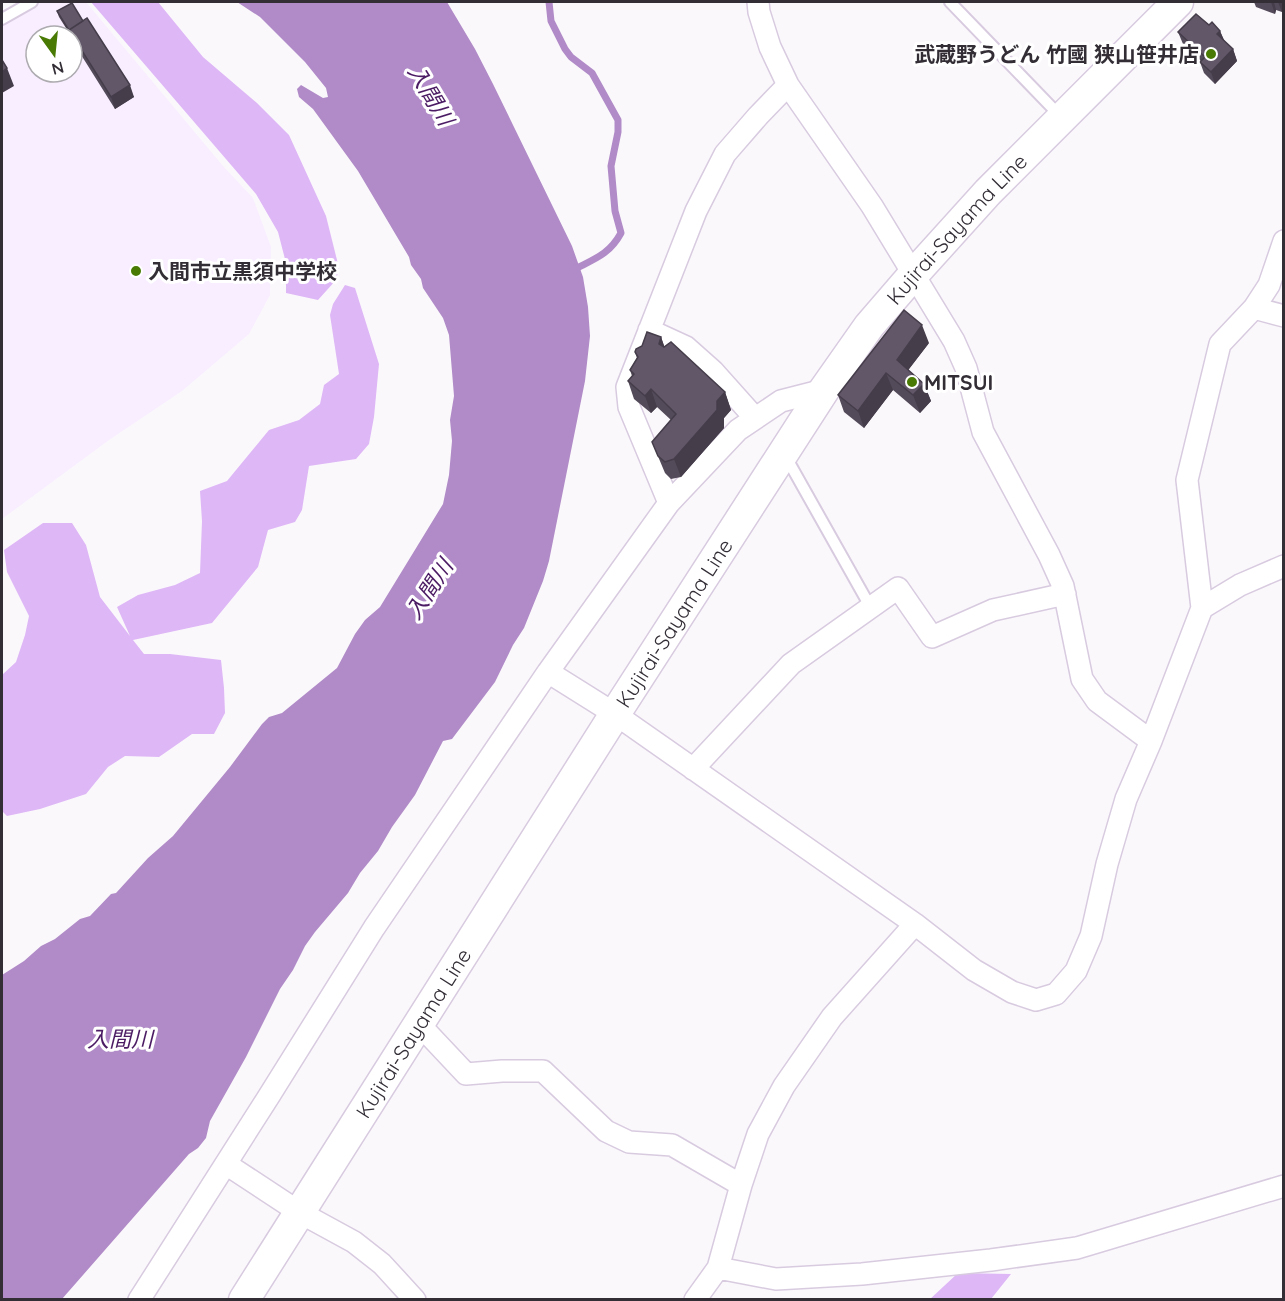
<svg xmlns="http://www.w3.org/2000/svg" width="1285" height="1301" font-family="Quicksand,'Noto Sans JP',sans-serif">
<style>
.built{fill:#f8eeff;fill-rule:evenodd}
.forest{fill:#deb7f6}
.water{fill:#b08bc7}
.lines{fill:none;stroke-linecap:round;stroke-linejoin:round}
.stream{stroke:#b08bc7;stroke-width:7}
.lane-casing{stroke:#d8cbe0;stroke-width:14}
.street-casing{stroke:#d8cbe0;stroke-width:24}
.secondary-casing{stroke:#d8cbe0;stroke-width:33}
.lane{stroke:#fff;stroke-width:10}
.street{stroke:#fff;stroke-width:21}
.secondary{stroke:#fff;stroke-width:30}
.wall{fill:#544b5a}
.shaded-wall{fill:#453d4a}
.building{fill:#625769;stroke:#453d4a;stroke-width:1.5}
.poi-dot{fill:#487a04;stroke:#fff;stroke-width:2}
.labels{text-anchor:middle;dominant-baseline:central;stroke-width:6;stroke-linejoin:round;paint-order:stroke}
.poi-label{font-size:21px;font-weight:bold;fill:#332e36;stroke:#fff;text-anchor:start}
.street-label{font-size:21px;fill:#332e36;stroke:#fff}
.water-label{font-size:22px;font-style:italic;fill:#4b1b63;stroke:#fff}
</style>
<rect width="100%" height="100%" fill="#fbf8fc"/>
<path class="built" d="M 40,2 L 86,2 L 223,166 L 253,198 L 271,247 L 270,295 L 249,334 L 182,391 L 109,440 L 2,519 L 2,25 ZM 36,36 L 72,36 L 72,72 L 36,72 Z"/>
<path class="forest" d="M 91,2 L 158,2 L 203,57 L 257,103 L 289,135 L 326,216 L 339,268 L 336,280 L 318,300 L 286,293 L 286,263 L 278,232 L 256,194 Z
M 345,285 L 355,288 L 379,364 L 374,417 L 369,444 L 356,459 L 309,466 L 302,510 L 295,522 L 268,530 L 258,567 L 212,623 L 133,640 L 144,654 L 170,654 L 221,660 L 224,688 L 225,713 L 214,734 L 192,734 L 159,757 L 125,756 L 108,767 L 86,794 L 40,809 L 7,816 L 2,811 L 2,675 L 16,662 L 25,635 L 29,616 L 7,572 L 4,550 L 43,523 L 72,523 L 86,545 L 100,597 L 130,636 L 117,607 L 138,595 L 175,585 L 200,573 L 202,521 L 200,491 L 227,481 L 269,430 L 299,420 L 320,404 L 324,385 L 339,374 L 330,315 L 333,304 Z
M 958,1273 L 1011,1274 L 991,1299 L 929,1300 Z"/>
<path class="water" d="M 237,2 L 447,2 L 475,49 L 493,84 L 572,246 L 583,277 L 588,307 L 590,336 L 585,381 L 549,561 L 543,581 L 524,628 L 513,645 L 495,682 L 452,739 L 443,741 L 415,795 L 392,827 L 378,851 L 360,873 L 348,893 L 315,932 L 305,946 L 293,970 L 280,989 L 246,1057 L 210,1121 L 206,1138 L 198,1148 L 189,1154 L 62,1299 L 2,1299 L 2,975 L 24,961 L 41,946 L 55,939 L 80,919 L 90,916 L 111,894 L 116,893 L 148,858 L 173,836 L 230,767 L 262,724 L 269,717 L 282,713 L 337,668 L 355,634 L 365,620 L 380,607 L 443,504 L 449,475 L 452,441 L 450,420 L 454,396 L 449,335 L 443,318 L 423,288 L 421,279 L 411,265 L 409,257 L 358,171 L 313,109 L 299,97 L 297,89 L 301,85 L 323,98 L 328,97 L 326,88 L 305,62 L 260,17 Z"/>
<g class="lines">
<path class="stream" d="M 549,2 L 551,21 L 565,49 L 571,57 L 592,73 L 618,120 L 618,132 L 611,166 L 615,211 L 621,233 C 609,255 594,259 573,270"/>
<defs>
<path id="lane" d="M 950,2 L 1062,118
M 2,19 L 32,2
M 786,457 L 871,608"/>
<path id="street" d="M 758,2 L 759,12 L 770,47 L 788,85 L 872,206 L 954,341 L 966,368 L 983,432 L 1049,555 L 1063,586 L 1082,679 L 1097,701 L 1151,741
M 1254,308 L 1284,316
M 649,330 L 686,347 L 713,371 L 755,418
M 669,503 L 629,407 L 627,387 L 696,211 L 725,154 L 758,116 L 788,85
M 1202,608 L 1187,480 L 1220,344 L 1254,308 L 1269,285 L 1284,241
M 548,672 L 615,714 L 915,924
M 693,769 L 791,664 L 898,588 L 932,637 L 993,610 L 1065,594
M 418,1023 L 466,1074 L 502,1071 L 543,1071 L 606,1131 L 629,1142 L 672,1145 L 741,1185
M 226,1164 L 299,1212 L 354,1242 L 382,1264 L 415,1300
M 718,1268 L 776,1279 L 862,1274 L 991,1260 L 1077,1248 L 1284,1186
M 139,1300 L 269,1096 L 374,928 L 548,672 L 669,503 L 738,430 L 781,401 L 824,390
M 695,1300 L 718,1268 L 741,1185 L 758,1134 L 784,1086 L 832,1017 L 915,924 L 974,970 L 1012,992 L 1036,1000 L 1056,994 L 1076,971 L 1091,936 L 1107,864 L 1126,799 L 1151,741 L 1202,608 L 1240,585 L 1284,566"/>
<g id="secondary">
<path id="s1" d="M 244,1300 L 615,714 L 824,390 L 869,326 L 913,275 L 988,192 L 1178,2"/>
</g>
</defs>
<use href="#lane" class="lane-casing"/>
<use href="#street" class="street-casing"/>
<use href="#secondary" class="secondary-casing"/>
<use href="#lane" class="lane"/>
<use href="#street" class="street"/>
<use href="#secondary" class="secondary"/>
</g>
<path class="wall" d="M 1254,2 L 1284,2 L 1284,8 L 1282,12 L 1276,10 L 1275,14 L 1256,7 Z
M 57,11 L 83,21 L 134,97 L 115,109 L 73,42 L 72,36 L 71,36 L 59,17 Z
M 1209,25 L 1220,31 L 1224,41 L 1233,49 L 1237,61 L 1215,84 L 1204,73 L 1200,62 L 1201,61 L 1183,44 L 1178,32 Z
M 661,337 L 664,346 L 725,392 L 731,410 L 724,418 L 724,428 L 681,477 L 671,479 L 665,473 L 652,442 L 671,420 L 657,407 L 651,413 L 634,399 L 628,381 L 632,376 L 630,370 L 637,358 L 635,352 Z
M 929,343 L 908,370 L 924,384 L 931,401 L 920,413 L 893,390 L 864,428 L 844,412 L 838,395 Z"/>
<path class="shaded-wall" d="M 1271,2 L 1274,2 L 1276,10 L 1275,14 Z
M 1278,2 L 1284,2 L 1284,8 L 1282,12 Z
M 1220,31 L 1225,42 L 1217,34 Z
M 1233,49 L 1237,61 L 1215,84 L 1211,72 Z
M 7,68 L 14,86 L 2,93 L 2,72 Z
M 130,85 L 134,97 L 115,109 L 111,97 Z
M 922,325 L 929,343 L 903,377 L 897,360 Z
M 661,337 L 667,354 L 659,344 Z
M 886,373 L 893,390 L 864,428 L 858,411 Z
M 924,384 L 931,401 L 920,413 L 913,395 Z
M 651,389 L 657,407 L 651,413 L 645,396 Z
M 725,392 L 731,410 L 724,418 L 724,428 L 681,477 L 674,459 L 717,401 Z"/>
<path class="building" d="M 72,3 L 83,21 L 69,30 L 70,32 L 57,11 Z
M 1196,14 L 1209,25 L 1212,22 L 1220,31 L 1217,34 L 1233,49 L 1211,72 L 1200,62 L 1205,57 L 1178,32 Z
M 87,18 L 130,85 L 111,97 L 69,30 Z
M 2,60 L 7,68 L 2,72 Z
M 904,310 L 922,325 L 897,360 L 924,384 L 913,395 L 886,373 L 858,411 L 838,395 Z
M 647,332 L 661,337 L 659,344 L 664,347 L 671,342 L 725,392 L 717,401 L 717,410 L 674,459 L 665,462 L 658,456 L 652,442 L 676,414 L 651,389 L 645,396 L 628,381 L 634,374 L 630,370 L 638,357 L 635,352 L 636,349 L 642,346 Z"/>
<g class="poi-dot">
<circle cx="1211" cy="54" r="6"/>
<circle cx="136" cy="271" r="6"/>
<circle cx="912" cy="382" r="6"/>
</g>
<g class="labels">
<g class="poi-label">
<text x="1199" y="54" text-anchor="end">武蔵野うどん 竹國 狭山笹井店</text>
<text x="148" y="271">入間市立黒須中学校</text>
<text x="924" y="382">MITSUI</text>
</g>
<g class="street-label">
<text stroke="none"><textPath href="#s1" startOffset="1288">Kujirai-Sayama Line</textPath></text>
<text stroke="none"><textPath href="#s1" startOffset="802">Kujirai-Sayama Line</textPath></text>
<text stroke="none"><textPath href="#s1" startOffset="316">Kujirai-Sayama Line</textPath></text>
</g>
<g class="water-label">
<text transform="translate(431 95) rotate(59)">入間川</text>
<text transform="translate(429 589) rotate(-57)">入間川</text>
<text x="120" y="1039">入間川</text>
</g>
</g>
<rect width="1285" height="1301" fill="none" stroke="#332e36" stroke-width="6"/>
<g transform="translate(54 54) rotate(165)"><circle r="28" fill="#ffffff" stroke="#adabaf" stroke-width="1.5"/>
<path d="M0-4.5L10 22L0 15L-10 22Z" fill="#487a04"/>
<text y="-9" font-size="16" font-weight="bold" text-anchor="middle" fill="#332e36">N</text>
</g>
</svg>
